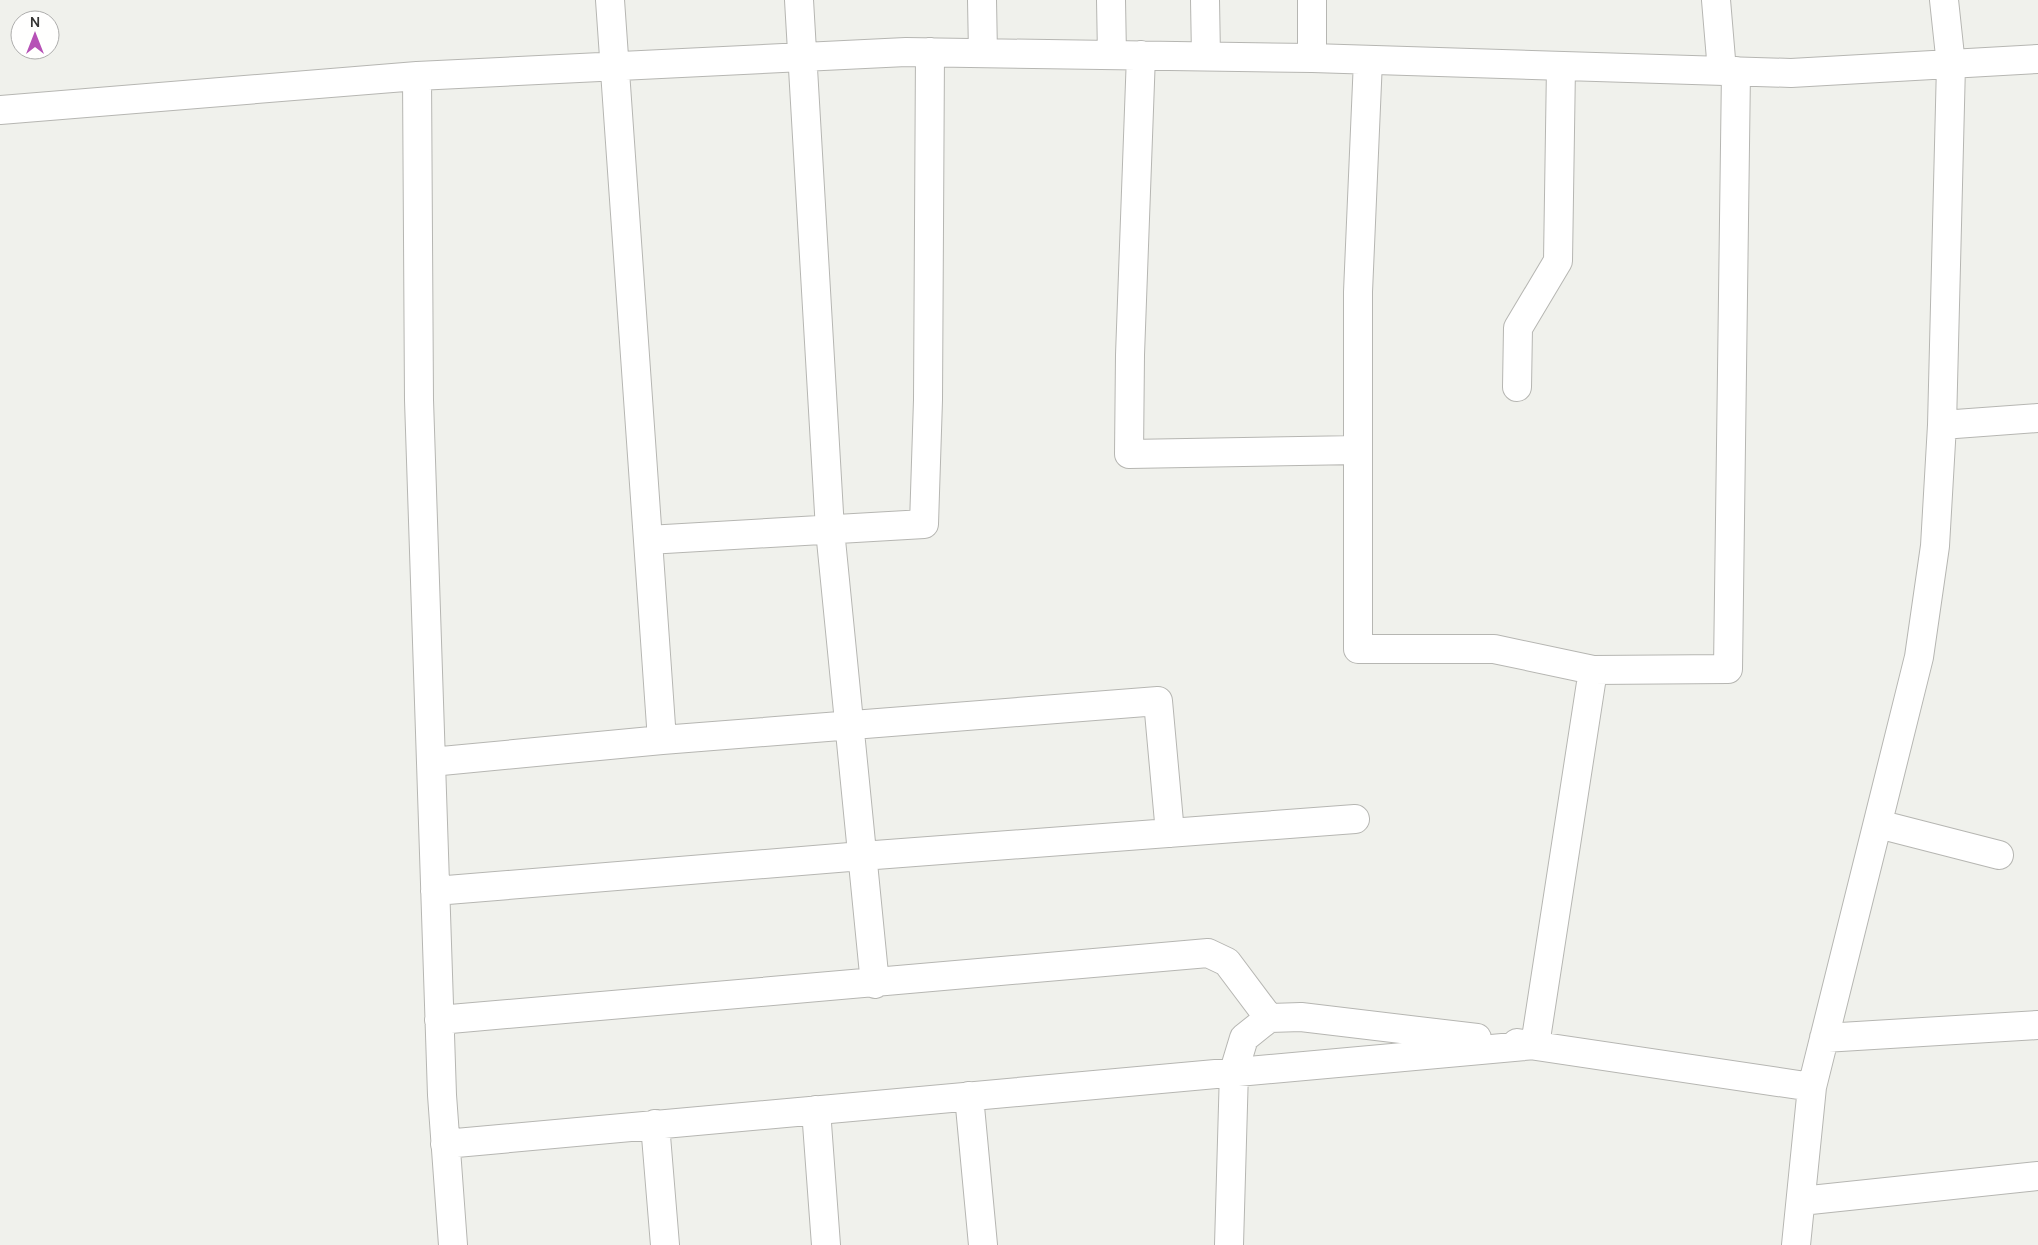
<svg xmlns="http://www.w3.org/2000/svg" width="2038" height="1245" font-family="Manrope,sans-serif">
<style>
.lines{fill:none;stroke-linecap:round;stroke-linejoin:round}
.minor-casing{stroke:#b6b6b2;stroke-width:30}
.minor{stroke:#fff;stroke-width:28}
</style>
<rect width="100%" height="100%" fill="#f0f1ec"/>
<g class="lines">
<defs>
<path id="minor" d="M 610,0 L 662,740
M 799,0 L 830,530 L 875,984
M 982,0 L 983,53
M 1111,0 L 1112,55
M 1205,0 L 1206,56
M 1312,0 L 1312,58
M 1716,0 L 1722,71
M 1141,55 L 1130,355 L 1129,454 L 1358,450
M 1368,60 L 1358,292 L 1358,649 L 1494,649 L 1593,670 L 1728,669 L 1736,71
M 417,76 L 419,400 L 442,1095 L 453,1245
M 0,110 L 417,76 L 906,52 L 1312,58 L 1791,73 L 2038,59
M 1517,387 L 1518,328 L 1558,261 L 1561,66
M 1942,425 L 2038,418
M 648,540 L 924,524 L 928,400 L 930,52
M 431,762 L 662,740 L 1158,701 L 1170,833
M 1878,824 L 1999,855
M 435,891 L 862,856 L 1355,819
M 439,1020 L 1208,953 L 1227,962 L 1269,1018
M 1824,1038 L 2038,1025
M 1517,1043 L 1812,1087
M 969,1096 L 983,1245
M 816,1110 L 826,1245
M 655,1124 L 665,1245
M 445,1144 L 1535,1045 L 1593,670
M 1801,1201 L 2038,1176
M 1229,1245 L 1234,1071 L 1244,1038 L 1269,1018 L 1301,1017 L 1477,1038
M 1796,1245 L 1812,1087 L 1919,657 L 1935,546 L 1942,425 L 1951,65 L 1944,0"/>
</defs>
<use href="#minor" class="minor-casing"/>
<use href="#minor" class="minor"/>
</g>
<g transform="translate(35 35)"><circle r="24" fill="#fffffe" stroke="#aeaead"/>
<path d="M0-4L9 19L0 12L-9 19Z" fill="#b651b6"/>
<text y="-8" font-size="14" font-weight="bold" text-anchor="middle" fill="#353534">N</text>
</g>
</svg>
